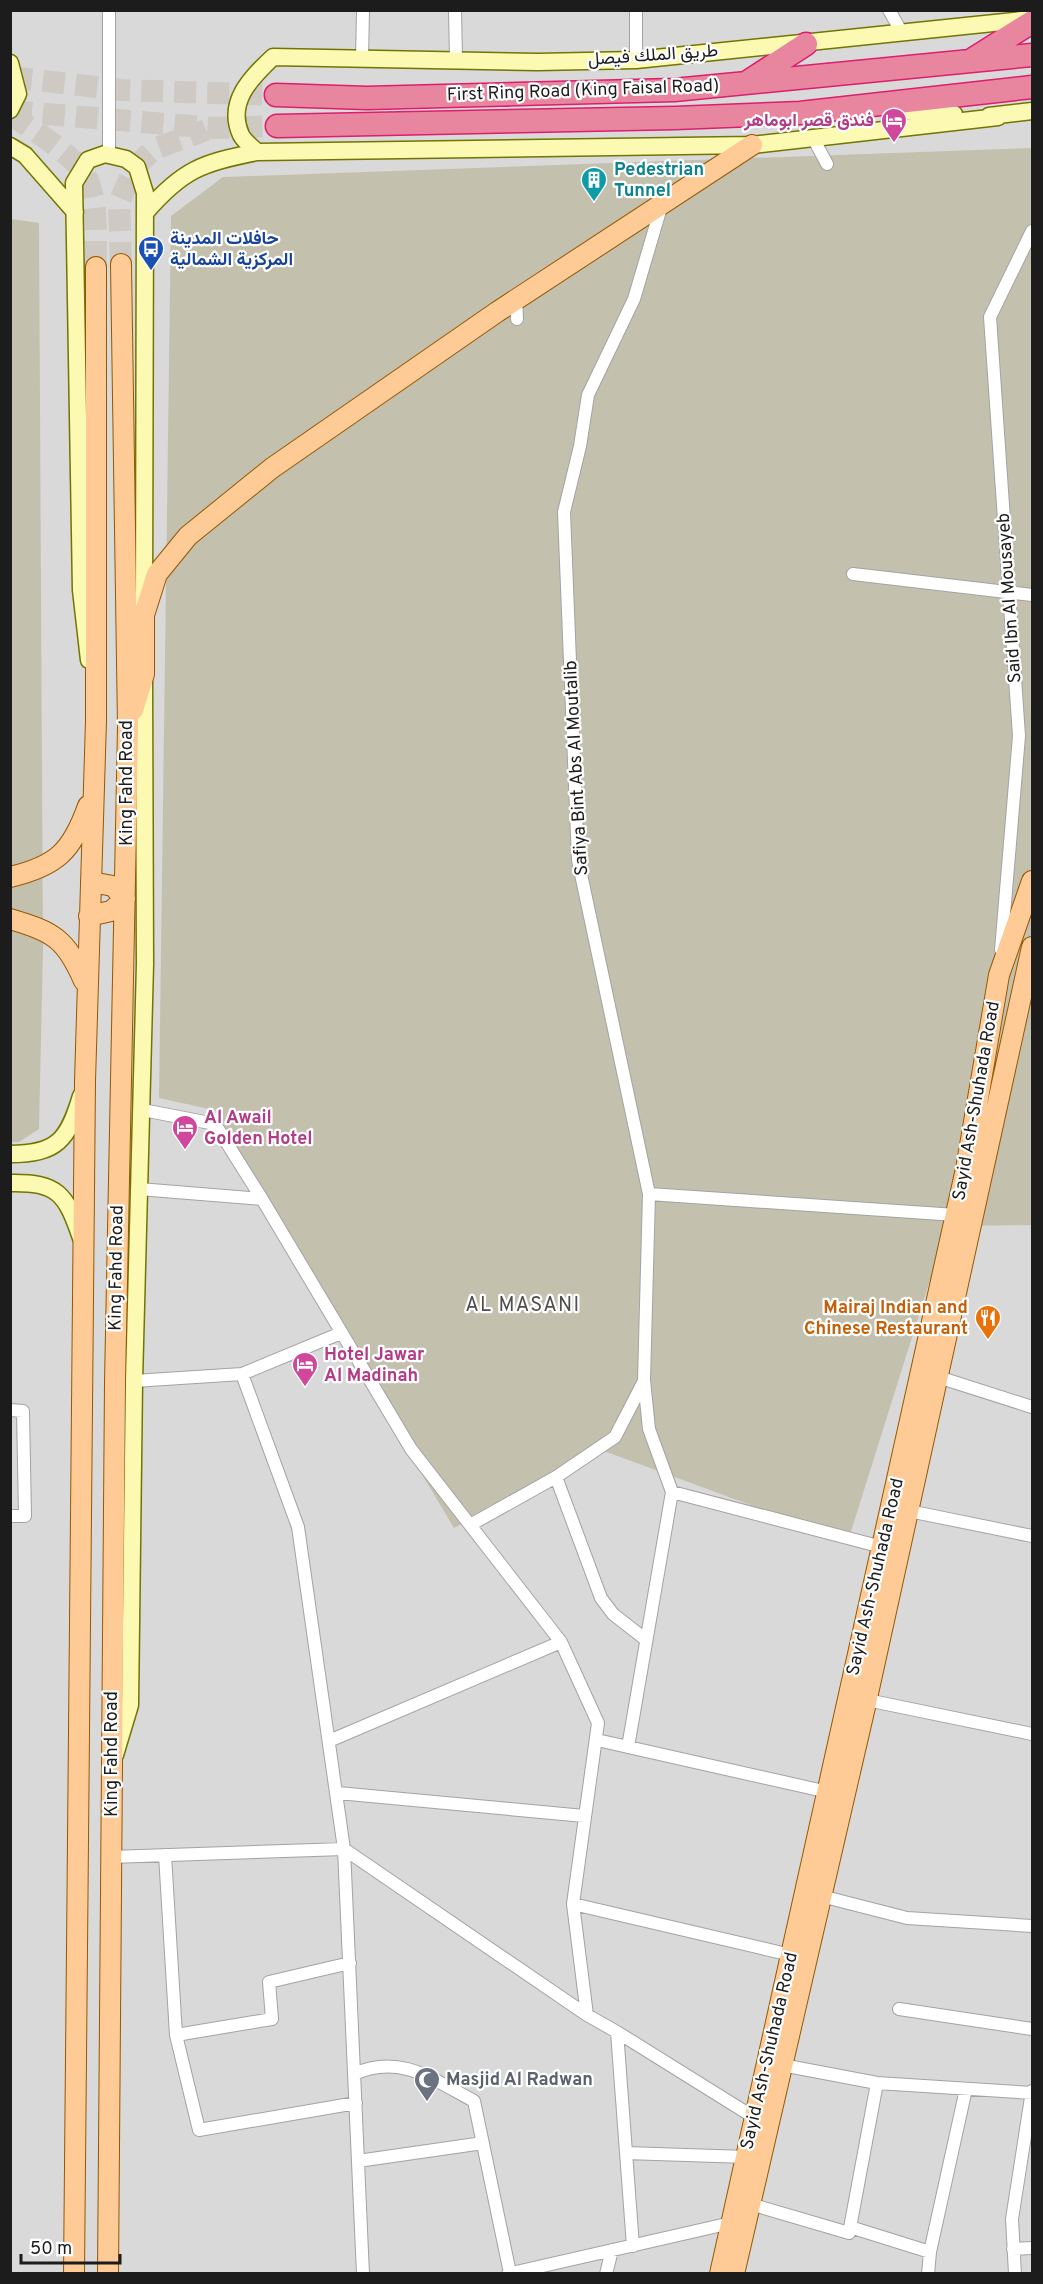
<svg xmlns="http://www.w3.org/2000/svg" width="1043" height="2284" font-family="Overpass,Vazirmatn,sans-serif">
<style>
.residential{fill:#dad9d9}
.construction{fill:#c3c1ad}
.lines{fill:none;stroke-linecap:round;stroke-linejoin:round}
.highway-tunnel{stroke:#cecac3;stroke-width:22;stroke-dasharray:22 11;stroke-linecap:butt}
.street-casing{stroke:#a3a3a3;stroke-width:14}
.secondary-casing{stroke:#717501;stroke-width:19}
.primary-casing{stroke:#945800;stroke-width:22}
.highway-casing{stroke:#dc1e6d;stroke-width:25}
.street{stroke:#fff;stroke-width:12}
.secondary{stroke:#fbf9b2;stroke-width:16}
.primary{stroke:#feca96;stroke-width:20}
.highway{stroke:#e9869f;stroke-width:22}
.labels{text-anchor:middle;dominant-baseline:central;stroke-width:4.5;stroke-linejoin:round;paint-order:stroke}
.street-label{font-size:18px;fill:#1c1c1c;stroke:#fff}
.hotel-label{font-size:18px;font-weight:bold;fill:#b23c85;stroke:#fff;text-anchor:start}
.culture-label{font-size:18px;font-weight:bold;fill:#0d838f;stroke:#fff;text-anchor:start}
.transit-label{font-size:18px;font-weight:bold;fill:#164399;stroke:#fff;text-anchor:start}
.food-label{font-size:18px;font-weight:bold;fill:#c56008;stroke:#fff;text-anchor:end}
.worship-label{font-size:18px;font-weight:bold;fill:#5b616d;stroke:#fff;text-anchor:start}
.neighbourhood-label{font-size:20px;letter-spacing:1.5px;fill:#4f4f4f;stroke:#fff}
</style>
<rect width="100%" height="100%" fill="#eee9e1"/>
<path class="residential" d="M 11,11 L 1032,11 L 1032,2273 L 11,2273 Z"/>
<path class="construction" d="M 1032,148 L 1032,1225 L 947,1226 L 848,1541 L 604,1451 L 454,1528 L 261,1204 L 218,1111 L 159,1098 L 171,216 L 223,177 Z
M 11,219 L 39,223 L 43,950 L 39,1129 L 19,1142 L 11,1142 Z"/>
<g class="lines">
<path class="highway-tunnel" d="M 10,77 L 121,90 L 276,95
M 10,111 L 214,128 L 277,126
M 10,114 C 28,126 77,158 86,176 C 99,203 95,237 96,267
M 121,264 L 119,203 L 134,168 L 154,149 L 206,130"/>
<defs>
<path id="street" d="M 109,10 L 109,155
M 455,10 L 456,60
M 889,10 L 902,33
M 362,59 L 363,10
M 636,60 L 636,10
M 813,138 L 827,164
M 662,204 L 634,299 L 588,395 L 580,446 L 564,512 L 578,860 L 649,1194 L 644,1380 L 649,1429 L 672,1492 L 882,1547
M 516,298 L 517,319
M 853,574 L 1032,595
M 1001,950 L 1019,736 L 990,317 L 1032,231
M 143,1110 L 215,1124 L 262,1199
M 139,1189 L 262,1199 L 411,1449 L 561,1642 L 598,1723 L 573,1904 L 587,2015
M 649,1194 L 956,1215
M 938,1377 L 1032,1407
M 134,1381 L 242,1374 L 341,1333
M 10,1410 L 23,1411 L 25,1516 L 10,1516
M 556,1477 L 601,1598 L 613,1614 L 645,1639
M 909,1511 L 1032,1536
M 470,1525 L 556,1477 L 615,1437 L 644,1381
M 867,1700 L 1032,1734
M 597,1740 L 828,1792
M 329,1741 L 561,1642
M 628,1747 L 672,1492
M 338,1793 L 584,1816
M 165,1855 L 176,2035 L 199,2130 L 356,2103
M 111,1857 L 344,1849 L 298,1527 L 242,1374
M 821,1896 L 907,1918 L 1032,1926
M 573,1904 L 791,1955
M 899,2009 L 1032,2029
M 617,2032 L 755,2118
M 176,2035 L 272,2019 L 269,1982 L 350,1963
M 782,2065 L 877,2083 L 1032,2093
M 354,2074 C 400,2053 434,2080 474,2101 L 510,2273
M 626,2153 L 746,2157
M 358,2161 L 483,2143
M 750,2204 L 849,2233 L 877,2083
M 850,2227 L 930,2252
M 1013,2249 L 1032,2248
M 363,2274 L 344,1849 L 587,2015 L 617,2032 L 633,2246
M 508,2274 L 731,2223
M 606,2274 L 612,2250
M 928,2274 L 930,2252 L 966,2089
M 1015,2274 L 1012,2219 L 1032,2091"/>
<path id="secondary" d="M 10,63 L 18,94 L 10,110
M 893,110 L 954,114
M 989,116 L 1032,111
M 10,146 L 25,155 L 75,212
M 257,152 C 252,147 244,141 241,135 C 226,102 251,78 273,57 L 538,62 L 636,60 L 1032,19
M 145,213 C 183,169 202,163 257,152 L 752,145 L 998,117
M 89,660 L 81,590 L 74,183 L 88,160 L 105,154 L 126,159 L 137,167 L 145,193 L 144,605
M 10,1154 C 57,1154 68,1140 81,1096
M 10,1183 C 58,1182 66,1194 81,1238
M 115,1755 L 130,1705 L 134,1381 L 145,964 L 144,682"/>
<path id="primary" d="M 133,710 L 144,674 L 144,615 L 157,574 L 188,536 L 272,468 L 497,312 L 752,145
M 10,877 C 57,866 72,851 88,806
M 89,916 L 111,911 L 125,899 L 113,886 L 91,882
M 10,919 C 54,932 66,939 84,981
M 74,2274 L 85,1081 L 96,721 L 96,267
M 108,2274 L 115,1382 L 128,727 L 121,264
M 720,2274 L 966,1169 L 999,975 L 1032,881
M 734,2274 L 865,1707 L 1032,947"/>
<path id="highway" d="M 973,59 L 1032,22
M 749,81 L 806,44
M 276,95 L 367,98 L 674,90 L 1032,55
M 277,126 L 675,118 L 800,113 L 1032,87"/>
</defs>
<use href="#street" class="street-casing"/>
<use href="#secondary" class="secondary-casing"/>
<use href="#primary" class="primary-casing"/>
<use href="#highway" class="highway-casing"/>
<use href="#street" class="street"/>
<use href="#secondary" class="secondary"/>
<use href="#primary" class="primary"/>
<use href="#highway" class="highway"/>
</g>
<defs>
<symbol id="hotel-pin" viewBox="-11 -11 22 30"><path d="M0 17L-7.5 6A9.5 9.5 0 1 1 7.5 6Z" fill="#d1479c" stroke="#fff"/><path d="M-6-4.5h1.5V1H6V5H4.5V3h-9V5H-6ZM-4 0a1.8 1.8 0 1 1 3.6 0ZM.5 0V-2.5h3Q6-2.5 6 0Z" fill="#fff"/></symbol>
<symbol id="building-pin" viewBox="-11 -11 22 30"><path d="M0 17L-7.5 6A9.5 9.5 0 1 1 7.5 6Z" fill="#0f9aa8" stroke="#fff"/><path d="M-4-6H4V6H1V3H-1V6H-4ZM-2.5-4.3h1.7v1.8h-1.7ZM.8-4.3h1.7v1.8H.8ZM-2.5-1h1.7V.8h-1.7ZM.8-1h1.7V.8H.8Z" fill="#fff"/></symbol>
<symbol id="bus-pin" viewBox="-11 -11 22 30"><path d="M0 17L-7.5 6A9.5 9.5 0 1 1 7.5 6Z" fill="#1a4fb4" stroke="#fff"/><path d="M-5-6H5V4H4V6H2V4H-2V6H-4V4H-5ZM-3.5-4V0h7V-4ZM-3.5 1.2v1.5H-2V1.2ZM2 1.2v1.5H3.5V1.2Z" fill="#fff"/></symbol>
<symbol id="restaurant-pin" viewBox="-11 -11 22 30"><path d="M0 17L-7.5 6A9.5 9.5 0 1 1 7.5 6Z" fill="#e8710a" stroke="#fff"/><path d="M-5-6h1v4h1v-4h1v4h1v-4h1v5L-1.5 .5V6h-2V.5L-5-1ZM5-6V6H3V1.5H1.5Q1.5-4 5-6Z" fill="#fff"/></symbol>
<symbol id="mosque-pin" viewBox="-11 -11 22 30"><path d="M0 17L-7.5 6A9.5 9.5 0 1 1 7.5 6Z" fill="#6b7280" stroke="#fff"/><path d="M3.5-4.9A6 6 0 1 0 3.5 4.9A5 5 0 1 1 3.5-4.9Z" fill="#fff"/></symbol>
</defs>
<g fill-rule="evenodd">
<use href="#hotel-pin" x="879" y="106" width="30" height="40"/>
<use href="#building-pin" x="579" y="165" width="30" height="40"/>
<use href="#bus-pin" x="136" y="234" width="30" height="40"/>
<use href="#hotel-pin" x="170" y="1113" width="30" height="40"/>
<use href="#restaurant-pin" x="973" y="1303" width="30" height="40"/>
<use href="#hotel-pin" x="290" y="1350" width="30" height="40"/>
<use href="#mosque-pin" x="412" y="2065" width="30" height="40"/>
</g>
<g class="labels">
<g class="street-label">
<text transform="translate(653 56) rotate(-4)">طريق الملك فيصل</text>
<text transform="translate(583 91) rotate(-2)">First Ring Road (King Faisal Road)</text>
<text transform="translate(1010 598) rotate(-94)">Said Ibn Al Mousayeb</text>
<text transform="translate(577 768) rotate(-93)">Safiya Bint Abs Al Moutalib</text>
<text transform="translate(127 783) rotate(-90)">King Fahd Road</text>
<text transform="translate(977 1101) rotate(-80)">Sayid Ash-Shuhada Road</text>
<text transform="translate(117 1268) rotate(-89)">King Fahd Road</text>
<text transform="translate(876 1577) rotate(-77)">Sayid Ash-Shuhada Road</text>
<text transform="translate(112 1754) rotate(-90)">King Fahd Road</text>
<text transform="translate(770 2051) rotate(-77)">Sayid Ash-Shuhada Road</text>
</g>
<g class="hotel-label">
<text x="874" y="121" text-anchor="end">فندق قصر ابوماهر</text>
<text x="204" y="1118">Al Awail<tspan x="204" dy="21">Golden Hotel</tspan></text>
<text x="324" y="1355">Hotel Jawar<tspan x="324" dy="21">Al Madinah</tspan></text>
</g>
<g class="culture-label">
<text x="614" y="170">Pedestrian<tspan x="614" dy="21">Tunnel</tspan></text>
</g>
<g class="transit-label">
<text x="170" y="239">حافلات المدينة<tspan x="170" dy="21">المركزية الشمالية</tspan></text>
</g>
<g class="food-label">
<text x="968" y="1308">Mairaj Indian and<tspan x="968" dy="21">Chinese Restaurant</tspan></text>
</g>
<g class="worship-label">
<text x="446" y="2080">Masjid Al Radwan</text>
</g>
<g class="neighbourhood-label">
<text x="523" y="1306">AL MASANI</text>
</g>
</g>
<rect width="1043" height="2284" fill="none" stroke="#1c1c1c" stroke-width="24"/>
<path d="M21 2254v9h99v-9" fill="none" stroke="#1c1c1c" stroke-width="3"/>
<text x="30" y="2254" font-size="18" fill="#1c1c1c" stroke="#ffffff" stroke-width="4.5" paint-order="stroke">50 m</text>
</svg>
